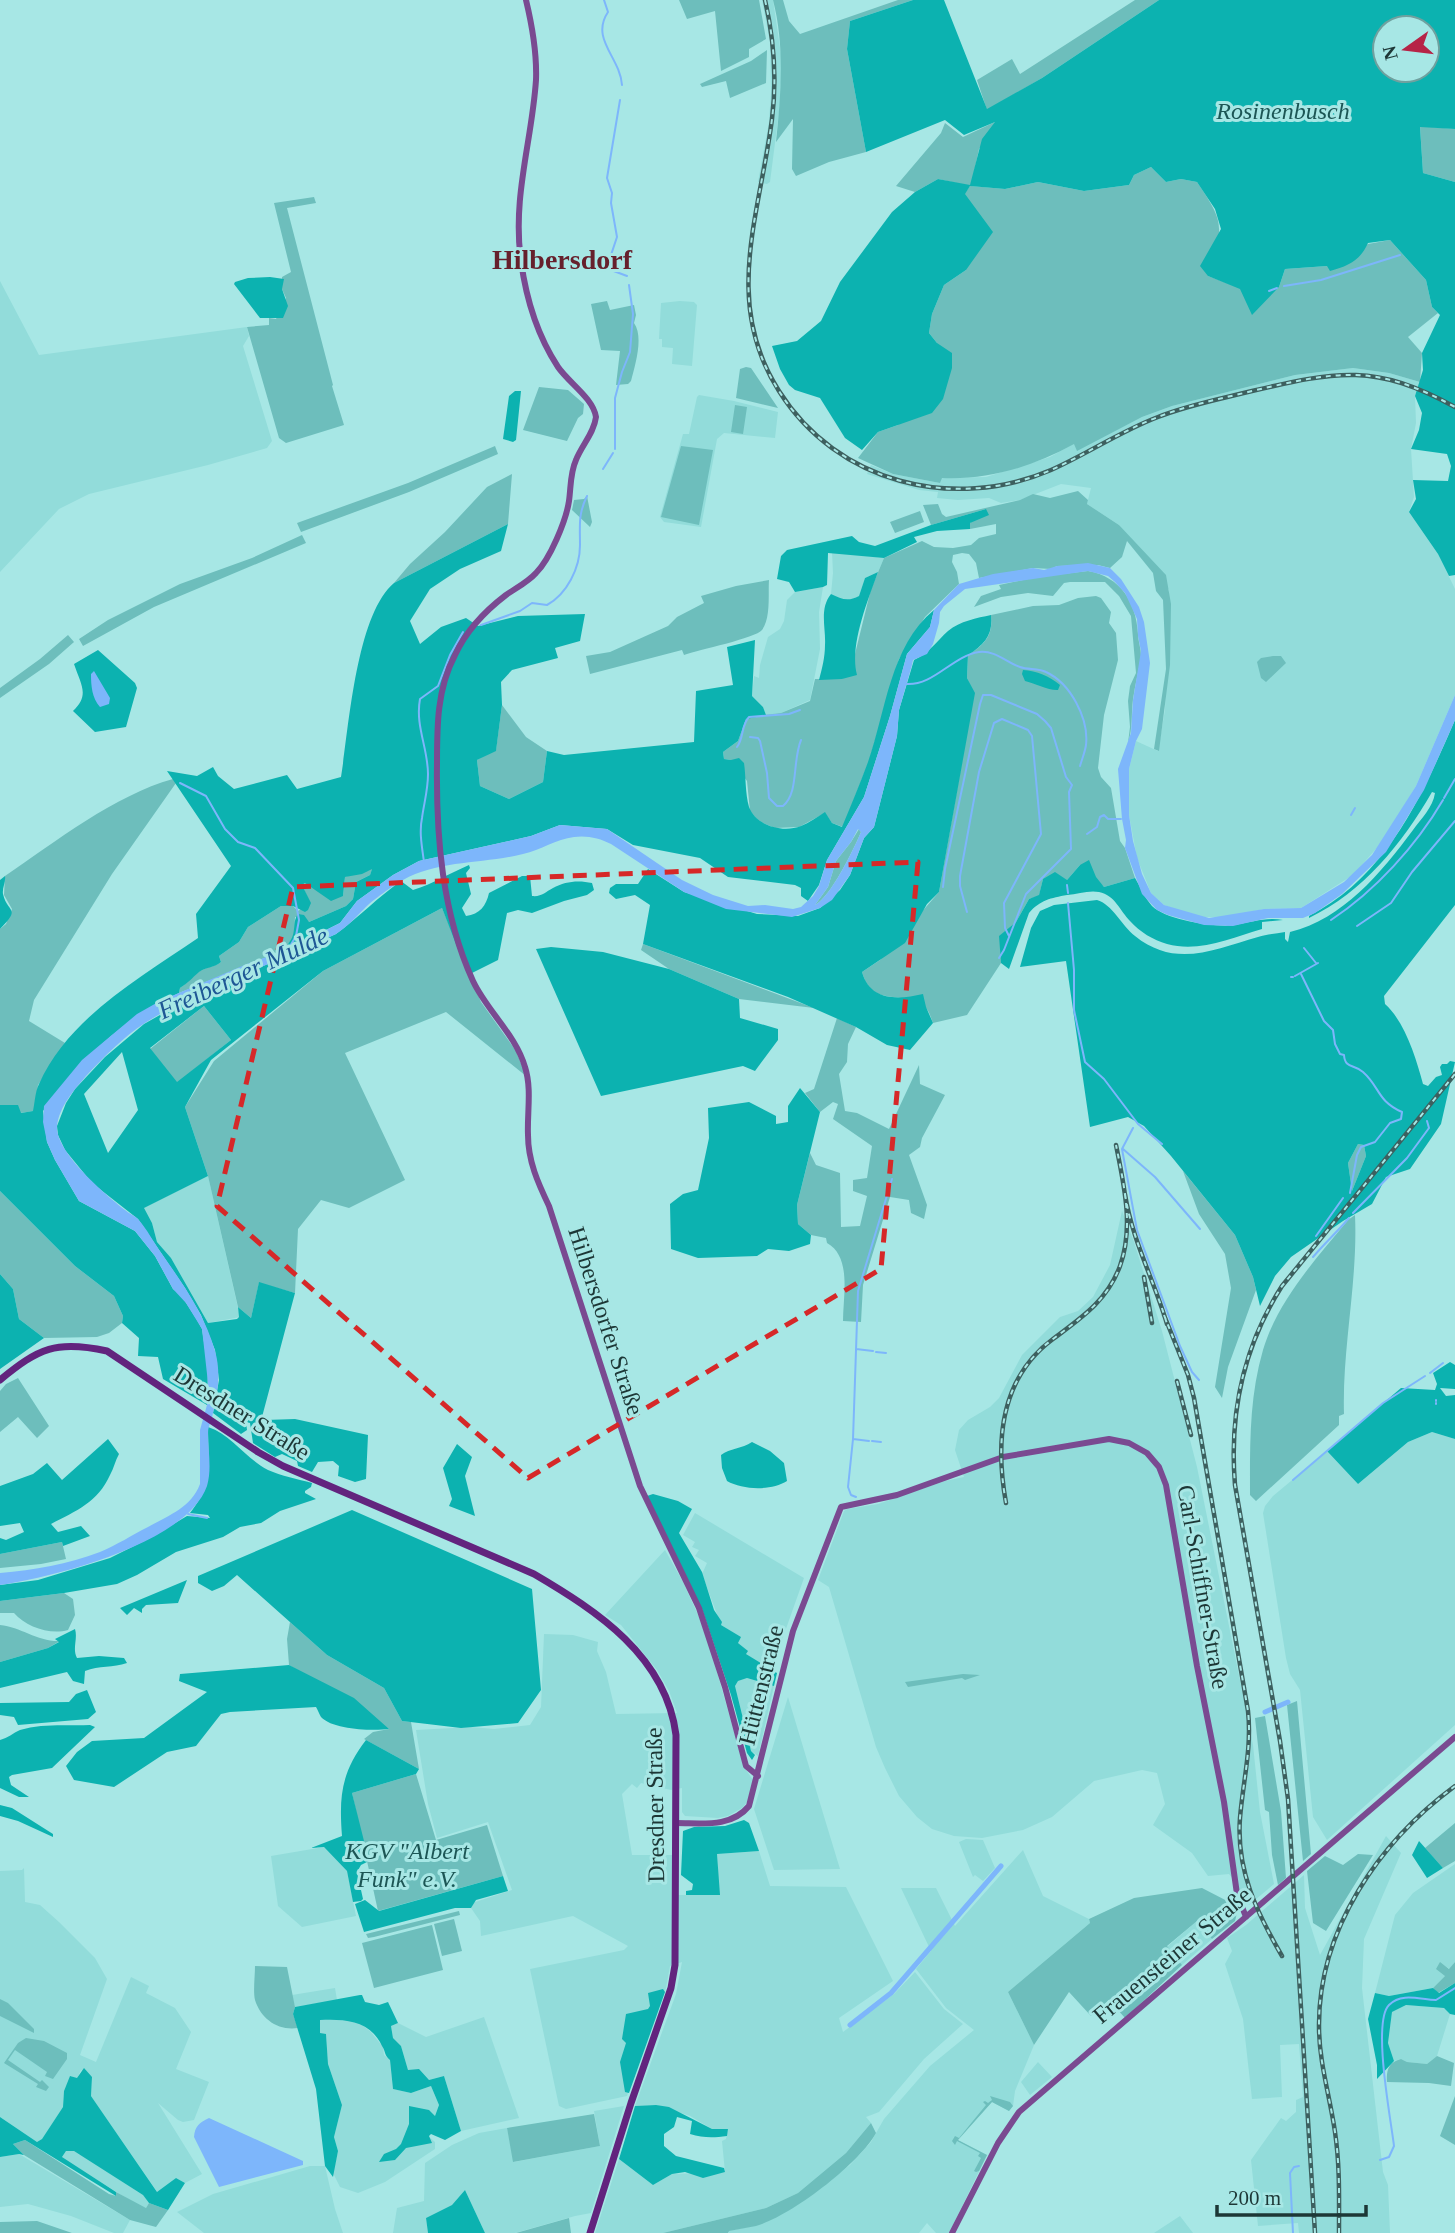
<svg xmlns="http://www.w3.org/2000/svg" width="1455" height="2233" font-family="Georgia,serif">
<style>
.built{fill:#92dcda}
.green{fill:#6dbebc}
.forest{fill:#0cb2b0;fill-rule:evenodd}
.water{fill:#7db6fb;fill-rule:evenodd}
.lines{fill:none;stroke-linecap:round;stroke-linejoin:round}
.stream{stroke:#7db6fb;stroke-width:2}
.canal{stroke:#7db6fb;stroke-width:5}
.secondary{stroke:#7a4a91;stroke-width:6}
.primary{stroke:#62247e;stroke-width:7}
.rail-casing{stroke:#3d605f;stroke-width:4.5}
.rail{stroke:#a7e7e5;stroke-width:2;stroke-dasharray:5;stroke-linecap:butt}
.marked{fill:none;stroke:#d62828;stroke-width:5;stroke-dasharray:14 9;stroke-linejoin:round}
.labels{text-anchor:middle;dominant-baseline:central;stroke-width:6;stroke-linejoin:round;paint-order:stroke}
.park-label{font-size:24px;font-style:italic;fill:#1c5655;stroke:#a7e7e5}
.street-label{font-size:24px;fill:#1d3736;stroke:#a7e7e5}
.water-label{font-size:26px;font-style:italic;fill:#1e5795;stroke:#a7e7e5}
.quarter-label{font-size:28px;font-weight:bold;fill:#66202c;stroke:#a7e7e5}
</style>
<rect width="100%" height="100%" fill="#a7e7e5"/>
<path class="built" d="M 762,0 L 773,0 L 782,61 L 780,104 L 770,182 L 767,184 L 758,182 L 769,122 L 771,92 L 770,42 Z
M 0,281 L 39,355 L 247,327 L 249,336 L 243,346 L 272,441 L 267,448 L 208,465 L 89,494 L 59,509 L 0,572 Z
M 680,301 L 694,302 L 697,305 L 692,366 L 672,364 L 673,348 L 662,347 L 662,339 L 659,339 L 661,303 Z
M 1353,368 L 1389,373 L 1420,382 L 1415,396 L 1416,423 L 1411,449 L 1414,497 L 1409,512 L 1438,554 L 1455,589 L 1455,695 L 1416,786 L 1382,842 L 1353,875 L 1301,908 L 1264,909 L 1225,917 L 1198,917 L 1164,905 L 1151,893 L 1137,858 L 1129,815 L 1129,769 L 1136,741 L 1158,751 L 1165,710 L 1169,590 L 1119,525 L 1087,504 L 1091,488 L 1061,484 L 1020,500 L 1001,503 L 989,498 L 958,500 L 937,498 L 938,492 L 919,490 L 867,474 L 871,465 L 893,474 L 940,483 L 941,478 L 986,477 L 1050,457 L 1096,431 L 1100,438 L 1142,417 L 1172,406 L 1295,375 Z
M 699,395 L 734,401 L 778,412 L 775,438 L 724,433 L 717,439 L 701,527 L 664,522 L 660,517 L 683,434 L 689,434 L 697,397 Z
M 832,552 L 884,558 L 878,572 L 865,578 L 859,596 L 851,600 L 840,599 L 831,594 L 833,573 Z
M 823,587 L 819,612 L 820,649 L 810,700 L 781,713 L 766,715 L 763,707 L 752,696 L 754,676 L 759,678 L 760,665 L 768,637 L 780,629 L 784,621 L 787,600 L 795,592 Z
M 208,1176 L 240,1317 L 208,1323 L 171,1258 L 157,1242 L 152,1223 L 143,1208 Z
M 1122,1211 L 1134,1242 L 1162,1331 L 1197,1467 L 1253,1745 L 1260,1812 L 1274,1884 L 1249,1905 L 1240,1896 L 1238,1885 L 1229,1874 L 1208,1876 L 1192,1853 L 1153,1825 L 1165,1804 L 1157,1773 L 1142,1770 L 1094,1781 L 1052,1817 L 1023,1830 L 982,1838 L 954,1836 L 932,1829 L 917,1817 L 899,1796 L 885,1768 L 876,1747 L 829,1587 L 818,1580 L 844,1511 L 847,1509 L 878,1504 L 945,1481 L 964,1477 L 955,1450 L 959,1430 L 968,1420 L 990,1407 L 999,1398 L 1022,1355 L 1060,1317 L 1078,1311 L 1093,1297 L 1110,1265 Z
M 1432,1432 L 1455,1439 L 1455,1725 L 1327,1840 L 1313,1817 L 1300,1690 L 1290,1674 L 1286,1658 L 1263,1513 L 1265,1506 L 1273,1496 L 1327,1451 L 1358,1484 L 1408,1442 Z
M 695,1513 L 804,1578 L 771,1671 L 746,1654 L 747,1651 L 738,1643 L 740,1637 L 721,1625 L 702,1574 L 707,1563 L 695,1556 L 699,1550 L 692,1547 L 695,1542 L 683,1535 Z
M 665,1550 L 683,1582 L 699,1617 L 711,1651 L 744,1767 L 753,1780 L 749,1800 L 742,1808 L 728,1816 L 718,1818 L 685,1816 L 682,1812 L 682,1788 L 671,1790 L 641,1783 L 637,1788 L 632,1784 L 622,1794 L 632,1855 L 673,1855 L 676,1895 L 719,1895 L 717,1854 L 759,1851 L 770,1886 L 846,1887 L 893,1981 L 839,2018 L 843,2032 L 894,1994 L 915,1972 L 944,2009 L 963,2024 L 924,2059 L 879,2112 L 866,2117 L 871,2123 L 846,2153 L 798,2193 L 766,2208 L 663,2233 L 595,2233 L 619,2159 L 653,2185 L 672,2174 L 725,2172 L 722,2141 L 726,2139 L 728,2129 L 712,2129 L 690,2116 L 656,2105 L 635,2106 L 676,1994 L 682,1962 L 670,1966 L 666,1988 L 627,2096 L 566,2109 L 559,2106 L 530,1969 L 624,1950 L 628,1946 L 573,1916 L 481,1936 L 480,1921 L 471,1908 L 472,1903 L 512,1890 L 488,1822 L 437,1838 L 428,1804 L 416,1730 L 471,1727 L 494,1729 L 530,1725 L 541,1707 L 544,1634 L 573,1635 L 598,1642 L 597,1651 L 606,1672 L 616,1714 L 677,1713 L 669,1691 L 657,1670 L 621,1625 L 605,1615 Z
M 747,1678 L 774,1686 L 758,1756 L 751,1751 L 735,1686 L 738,1681 Z
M 788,1697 L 826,1823 L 840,1869 L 774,1870 L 754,1809 Z
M 1386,1836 L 1401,1853 L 1364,1939 L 1362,1988 L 1383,2172 L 1388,2185 L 1390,2233 L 1299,2233 L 1298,2223 L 1258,2226 L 1251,2160 L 1281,2118 L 1286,2121 L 1296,2112 L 1296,2100 L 1303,2097 L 1299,2044 L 1280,2045 L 1282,2097 L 1252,2099 L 1243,2019 L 1225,1964 L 1232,1951 L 1227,1938 L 1246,1925 L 1304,1875 L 1305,1908 L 1320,1955 Z
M 966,1839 L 983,1840 L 995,1868 L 983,1881 L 975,1875 L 973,1877 L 959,1842 Z
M 324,1847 L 347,1871 L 356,1916 L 302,1927 L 278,1906 L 271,1856 Z
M 1023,1850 L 1043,1896 L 1089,1919 L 1090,1923 L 1008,1992 L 1034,2045 L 1015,2091 L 1013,2106 L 1009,2111 L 992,2102 L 957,2140 L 987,2155 L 949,2233 L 936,2233 L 927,2223 L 919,2233 L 729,2233 L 728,2231 L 758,2225 L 774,2217 L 808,2197 L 850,2165 L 871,2142 L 884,2119 L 930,2066 L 974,2030 L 946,2008 L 916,1969 L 931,1951 L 901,1888 L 936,1888 L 955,1926 Z
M 1455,1864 L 1455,1962 L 1450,1969 L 1440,1963 L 1445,1976 L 1433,1988 L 1389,1996 L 1375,1993 L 1395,1915 L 1413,1893 Z
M 24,1868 L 25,1902 L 40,1905 L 59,1922 L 95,1958 L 107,1979 L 80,2055 L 96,2062 L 131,1977 L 149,1986 L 146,1993 L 175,2008 L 191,2032 L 176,2069 L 209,2082 L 194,2120 L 183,2122 L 178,2120 L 158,2103 L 202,2174 L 185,2183 L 176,2178 L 158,2193 L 91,2096 L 92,2077 L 81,2070 L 77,2079 L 71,2076 L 64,2091 L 63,2107 L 42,2139 L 37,2142 L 0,2117 L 0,1871 L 22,1870 Z
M 1197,1921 L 1212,1939 L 1182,1965 L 1167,1947 Z
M 335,1988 L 337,2000 L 295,2007 L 292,1995 Z
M 1406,2005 L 1444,2008 L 1450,2014 L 1437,2056 L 1427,2064 L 1407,2062 L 1401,2059 L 1394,2061 L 1388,2043 L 1392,2012 Z
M 484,2017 L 519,2118 L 461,2131 L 444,2076 L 429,2080 L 408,2070 L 401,2046 L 393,2038 L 391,2026 L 398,2023 L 426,2037 Z
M 342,2019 L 357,2021 L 371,2032 L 383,2047 L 384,2055 L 390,2060 L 393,2089 L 411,2093 L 431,2086 L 439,2105 L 435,2116 L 420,2129 L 435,2142 L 435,2149 L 385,2182 L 358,2193 L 340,2187 L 333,2173 L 338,2151 L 334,2137 L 342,2105 L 328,2064 L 326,2034 L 320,2034 L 320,2020 Z
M 1038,2062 L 1052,2077 L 1030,2095 L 1021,2082 Z
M 624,2106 L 591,2213 L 575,2216 L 515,2233 L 485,2233 L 465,2190 L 452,2205 L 426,2218 L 428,2233 L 393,2233 L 397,2208 L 424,2201 L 425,2163 L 452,2145 L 479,2133 L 507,2128 L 514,2162 L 600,2146 L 594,2111 Z
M 66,2151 L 74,2151 L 91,2161 L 143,2195 L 149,2203 L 146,2208 L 139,2206 L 67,2161 L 62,2157 Z
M 19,2154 L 130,2220 L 123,2233 L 114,2233 L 71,2216 L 28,2204 L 0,2207 L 0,2157 Z
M 310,2166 L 325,2166 L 335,2209 L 343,2233 L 204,2233 L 177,2212 L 213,2194 Z
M 1180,2216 L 1193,2233 L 1154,2233 L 1157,2231 Z"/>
<path class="green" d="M 679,0 L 759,0 L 766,39 L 749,49 L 749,57 L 721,71 L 715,11 L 687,19 Z
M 773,0 L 783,0 L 789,21 L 800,34 L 898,0 L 913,0 L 850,21 L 847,49 L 866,152 L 829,162 L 796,176 L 792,169 L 793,119 L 776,142 C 781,95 785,46 773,0 Z
M 1135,0 L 1159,0 L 1042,78 L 987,110 L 977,80 L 1012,59 L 1020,74 Z
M 767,50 L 766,83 L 730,98 L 726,81 L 702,87 L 700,84 L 751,61 Z
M 997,121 L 979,149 L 971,186 L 1005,189 L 1038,182 L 1084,191 L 1129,185 L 1134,175 L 1151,167 L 1166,182 L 1181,179 L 1197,182 C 1227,226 1222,227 1208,276 L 1267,298 L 1279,287 L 1285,269 L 1327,266 L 1368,244 L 1390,240 L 1426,280 L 1432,307 L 1438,313 L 1408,337 L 1422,353 L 1420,382 L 1389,373 L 1353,368 L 1295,375 L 1172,406 L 1142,417 L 1077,451 L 1074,444 C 1032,467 989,480 942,478 L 940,483 L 893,474 L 858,458 L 878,432 L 898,425 L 937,343 L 929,333 L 932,314 L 944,285 L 966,270 L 965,193 L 970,186 L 938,179 L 915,192 L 896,186 L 941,133 L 945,123 L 963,137 Z
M 1420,126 L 1455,129 L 1455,182 L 1423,173 Z
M 314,197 L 316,203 L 287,208 L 333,385 L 332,386 L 344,425 L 286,443 L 279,438 L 247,327 L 269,325 L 269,318 L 276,319 L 286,298 L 282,289 L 282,277 L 291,272 L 274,203 Z
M 607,301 L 610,310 L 634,305 L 636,315 L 634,323 C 644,337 635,365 631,381 L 628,384 L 616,385 L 620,351 L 601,350 L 591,304 Z
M 746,367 L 751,368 L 778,408 L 736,398 L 740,369 Z
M 539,387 L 568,390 L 584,404 L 583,414 L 578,418 L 567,441 L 523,430 Z
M 735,405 L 747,407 L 743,434 L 731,432 Z
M 495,446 L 498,454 L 409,492 L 301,532 L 297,523 L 408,483 Z
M 681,446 L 713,450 L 699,525 L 661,517 Z
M 512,474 L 508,524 L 394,583 L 410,564 L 445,532 L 487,487 Z
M 1078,491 L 1088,500 L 1087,504 L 1119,525 L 1166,575 L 1171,604 L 1170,665 L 1159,751 L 1154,749 L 1166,669 L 1163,600 L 1156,591 L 1153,573 L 1127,541 L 1122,557 L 1110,568 L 1098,565 L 1057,566 L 1051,569 L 1033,568 L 979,578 L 976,563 L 969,554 L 962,553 L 953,555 L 952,562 L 957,572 L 959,584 L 925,617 L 899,659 L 869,761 L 843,827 L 832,823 L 825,813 L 799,827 L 775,828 L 765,824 L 757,819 L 750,811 L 747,781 L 731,760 L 724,759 L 723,752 L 738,741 L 746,719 L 755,716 L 781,713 L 810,701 L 815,679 L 842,679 L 853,662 L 871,589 L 884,558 L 922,541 L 934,547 L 953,548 L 971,545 L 979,538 L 996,534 L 996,524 L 970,529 L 970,523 L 986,509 L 931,525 L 923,505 L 938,504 L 942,514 L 946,517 L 1020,500 L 1033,494 L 1050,498 Z
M 587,496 L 592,522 L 590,527 L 572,510 L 574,500 L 584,499 Z
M 920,511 L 924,522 L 895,533 L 890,522 Z
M 302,535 L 306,543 L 154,607 L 83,646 L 79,639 L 108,620 L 180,584 L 252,558 Z
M 1088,571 C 1121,577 1136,602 1138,634 C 1138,641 1141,648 1141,656 C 1139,670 1135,685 1133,699 C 1131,714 1133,728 1128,743 L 1130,727 L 1128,701 L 1130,686 L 1136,673 L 1131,616 L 1119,596 L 1105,582 L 1070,582 L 1064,583 L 1053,596 L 1028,593 L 1001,597 L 974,607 L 981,596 L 1001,589 L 999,585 L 1037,577 Z
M 769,580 C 768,594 771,618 762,630 C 756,638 698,650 684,655 L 682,650 L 590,674 L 586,656 L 610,652 L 668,626 L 677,617 L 704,603 L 701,596 L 736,586 Z
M 1096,596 L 1101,598 L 1111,612 L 1109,623 L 1116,633 L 1118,660 L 1104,715 L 1098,768 L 1101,777 L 1111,788 L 1120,841 L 1125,848 L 1135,878 L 1104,887 L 1080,865 L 1067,880 L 1043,879 L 1039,896 L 1029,899 L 1016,922 L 1000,936 L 1001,963 L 967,1015 L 933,1023 C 931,1018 929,1011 926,1008 C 906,987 873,1011 862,972 L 880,960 L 939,892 L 974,693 L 967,678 L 968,655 C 985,644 993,636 991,615 L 1033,606 L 1059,605 L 1078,598 Z
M 68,635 L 74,642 L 49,664 L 0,698 L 0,688 L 40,659 Z
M 1273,656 L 1281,656 L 1286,663 L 1266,682 L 1261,678 L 1257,662 L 1261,658 Z
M 502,705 L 526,737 L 547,751 L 543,782 L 509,799 L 480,786 L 477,760 L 496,750 Z
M 173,779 L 176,783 L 112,874 L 34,1000 L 29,1021 L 65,1043 L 38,1085 L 34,1111 L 20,1113 L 17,1105 L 0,1105 L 0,929 L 6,924 L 12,909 L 4,895 L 5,876 C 55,842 115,795 173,779 Z
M 859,829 L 861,832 C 854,849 830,898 815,905 L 828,887 L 836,861 L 851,842 Z
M 373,867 L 370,875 L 356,882 L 353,899 L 346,906 L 309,922 L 295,917 L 294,937 L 288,944 L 289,948 L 179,993 L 180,988 C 188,983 195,972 204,969 C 210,966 215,967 221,962 L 219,956 L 239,942 L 248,927 L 281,906 L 293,906 L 298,911 L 310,903 L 302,885 L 305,883 L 343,896 L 345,877 Z
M 442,908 L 481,1002 L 516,1051 L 526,1076 L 446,1012 L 345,1053 L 405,1180 L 349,1208 L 321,1200 L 298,1229 L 295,1293 L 259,1283 L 251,1318 L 238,1307 L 208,1176 L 185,1107 L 214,1061 L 323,971 Z
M 643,944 L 814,1008 L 739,999 L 669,969 L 641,950 Z
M 204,1006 L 231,1040 L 177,1083 L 150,1049 Z
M 837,1018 L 856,1027 L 848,1044 L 847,1062 L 839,1074 L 845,1111 L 857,1113 L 889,1129 L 919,1065 L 920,1084 L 945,1095 L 922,1138 L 920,1147 L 909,1155 L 927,1205 L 924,1219 L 911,1213 L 909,1200 L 890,1197 L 863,1285 L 861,1322 L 843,1321 C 843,1296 852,1257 827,1243 L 826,1238 L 811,1235 L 798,1224 L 797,1205 L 810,1153 L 816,1165 L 840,1173 L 841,1227 L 860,1226 L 867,1196 L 853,1191 L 853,1180 L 867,1178 L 872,1146 L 833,1119 L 838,1104 L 833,1102 L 820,1112 L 805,1093 L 814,1089 Z
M 1358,1144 L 1364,1145 L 1366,1156 L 1352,1191 L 1348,1163 Z
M 1183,1171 L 1235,1235 L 1253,1277 L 1256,1290 L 1228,1367 L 1222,1398 L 1215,1387 L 1231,1288 L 1225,1254 L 1199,1214 Z
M 0,1191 L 75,1266 L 114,1296 L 123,1316 L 122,1323 L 109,1333 L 97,1337 L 44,1338 L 19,1319 L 13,1289 L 0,1274 Z
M 1355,1215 C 1358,1282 1342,1347 1344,1414 L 1339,1416 L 1339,1425 L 1256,1501 L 1250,1495 C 1250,1446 1249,1398 1263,1350 C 1278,1300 1316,1259 1348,1220 Z
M 18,1378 L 49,1426 L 37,1438 L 18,1417 L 0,1432 L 0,1391 L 6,1384 Z
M 62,1542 L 66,1559 L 41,1564 L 0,1568 L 0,1554 Z
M 64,1593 L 73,1599 L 75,1615 L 68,1630 C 50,1635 26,1627 14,1613 L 0,1613 L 0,1601 Z
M 290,1622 L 327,1655 L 384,1688 L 402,1721 L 411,1722 L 419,1769 L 364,1739 L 373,1732 L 389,1729 L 289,1665 L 287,1639 Z
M 0,1625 C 21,1627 38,1642 60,1641 L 48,1648 L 0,1662 Z
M 963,1674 L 980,1675 L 965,1680 L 962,1678 L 908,1687 L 905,1682 Z
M 1297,1701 L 1311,1854 L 1303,1861 L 1287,1705 Z
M 1265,1716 L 1281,1811 L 1286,1878 L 1278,1885 L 1272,1855 L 1269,1812 L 1265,1810 L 1255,1718 Z
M 416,1774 L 436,1840 L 487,1825 L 503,1876 L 378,1911 L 352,1793 Z
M 1455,1823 L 1455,1861 L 1443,1868 L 1425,1848 Z
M 1358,1854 L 1373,1855 L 1326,1931 L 1313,1923 L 1307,1871 L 1325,1856 L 1343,1865 Z
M 1202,1888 L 1233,1904 L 1237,1913 L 1235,1921 L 1212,1939 L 1197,1921 L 1167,1946 L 1182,1965 L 1125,2018 L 1109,2000 L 1091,2016 L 1069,1992 L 1034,2045 L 1008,1992 L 1090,1923 L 1089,1919 L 1134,1898 Z
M 459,1911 L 460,1915 L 374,1937 L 368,1938 L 366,1934 Z
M 454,1919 L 462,1951 L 442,1956 L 434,1924 Z
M 432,1925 L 443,1970 L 374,1988 L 362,1943 Z
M 1440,1962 L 1449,1969 L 1455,1962 L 1455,1983 L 1438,1993 L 1433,1988 L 1445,1976 L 1436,1969 Z
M 255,1966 L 287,1967 L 295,2007 L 293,2014 L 298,2028 C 278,2031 261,2019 255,2000 C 253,1991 255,1976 255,1966 Z
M 0,1999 L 8,2003 L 34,2029 L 34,2033 L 0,2016 Z
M 26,2038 L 44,2041 L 67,2053 L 67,2059 L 53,2079 L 45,2076 L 47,2072 L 15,2050 L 8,2060 L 40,2082 L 42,2080 L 49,2087 L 46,2091 L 36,2087 L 38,2084 L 4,2063 L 18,2043 Z
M 1437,2056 L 1454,2063 L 1451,2086 L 1429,2083 L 1387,2082 C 1386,2070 1389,2062 1401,2059 L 1407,2062 L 1427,2064 Z
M 990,2096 L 1010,2102 L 1013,2106 L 1009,2111 L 992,2102 L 958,2140 L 987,2155 L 979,2171 L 976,2172 L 974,2171 L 981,2158 L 978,2156 L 980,2153 L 957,2141 L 955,2145 L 952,2141 L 955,2136 L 959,2138 L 986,2105 L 983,2102 L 985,2101 L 988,2103 L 992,2100 Z
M 1455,2096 L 1455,2145 L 1440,2136 Z
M 594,2114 L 600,2146 L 513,2162 L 507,2128 Z
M 871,2123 L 876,2133 C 859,2164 791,2216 756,2226 C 747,2228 738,2229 729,2231 L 728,2233 L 663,2233 L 766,2208 L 798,2193 L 846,2153 Z
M 25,2140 L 109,2194 L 116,2196 L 116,2192 L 146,2208 L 149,2203 L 168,2210 L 156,2227 L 130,2220 L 24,2155 L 13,2144 Z
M 569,2218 L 571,2233 L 515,2233 L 516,2233 Z
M 37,2221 L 72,2233 L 0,2233 L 0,2222 Z"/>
<path class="forest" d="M 913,0 L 944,0 L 987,109 L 1042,78 L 1159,0 L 1455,0 L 1455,129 L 1420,127 L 1423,173 L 1455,182 L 1455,575 L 1449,576 L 1438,554 L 1409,512 L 1416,499 L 1413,480 L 1448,481 L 1451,466 L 1447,454 L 1411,449 L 1419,430 L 1422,413 L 1415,396 L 1423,370 L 1422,353 L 1440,315 L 1432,307 L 1426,280 L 1390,240 L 1368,243 C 1360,261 1348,266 1330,271 L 1327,266 L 1285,269 L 1279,287 L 1252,315 L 1240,289 L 1208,276 L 1200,266 L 1221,229 L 1215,209 L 1197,182 L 1181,179 L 1166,182 L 1151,167 L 1134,175 L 1129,185 L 1084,191 L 1038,182 L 1005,189 L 970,186 L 965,194 L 993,232 L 966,270 L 944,285 L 932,314 L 929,333 L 937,343 L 952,353 L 952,368 L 943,399 L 932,413 L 878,432 L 862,450 L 845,438 L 820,398 L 795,390 L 789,385 L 780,369 L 772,346 L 797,341 L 821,321 L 840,282 L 892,212 L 915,192 L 938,179 L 970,185 L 982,139 L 995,122 L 964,135 L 945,120 L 866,152 L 847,49 L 850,21 ZM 1385,28 L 1427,28 L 1427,70 L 1385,70 Z
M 270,277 L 284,279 L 282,289 L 288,306 L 283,318 L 260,318 L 234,284 L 235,282 L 248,278 Z
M 515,391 L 521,391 L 516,440 L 513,442 L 503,439 L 509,396 Z
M 986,509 L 989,515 L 970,523 L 970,529 L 937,531 L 914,537 L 917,542 L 884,558 L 828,553 L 827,585 L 823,587 L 795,592 L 789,582 L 777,579 L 781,556 L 787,550 L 852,536 L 859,542 L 875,546 L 931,525 Z
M 508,524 L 501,551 L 460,569 L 430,589 L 410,621 L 420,644 L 441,627 L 466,618 L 478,626 L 518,616 L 585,614 L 580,641 L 555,648 L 558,658 L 512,670 L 501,682 L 502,705 L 496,751 L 477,760 L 480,786 L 509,799 L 543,782 L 547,751 L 564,755 L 694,742 L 696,691 L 733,685 L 727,647 L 755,640 L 752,696 L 763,707 L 766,715 L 746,719 L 738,741 L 723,752 L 724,759 L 731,760 L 739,758 L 744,763 C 746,777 745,793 749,807 C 756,826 783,833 801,826 C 809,823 817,817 825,812 L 832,823 L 842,827 C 851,805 860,784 868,762 C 886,711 890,646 934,610 L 930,627 L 907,654 L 890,716 L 864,797 L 827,860 L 819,885 L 808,901 L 801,896 L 801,888 L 795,885 L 728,877 L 700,858 L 633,845 L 607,829 L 560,825 L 531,836 L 419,861 L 393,875 L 357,901 L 340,923 L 290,948 L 288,944 C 298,932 291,924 298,914 L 304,915 L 309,922 L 346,906 L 353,899 L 356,882 L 370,875 L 372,869 L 362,874 L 345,877 L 343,896 L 331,901 L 305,883 L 302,885 L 311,903 L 308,910 L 305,912 L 293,906 L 281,906 L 248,927 L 239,942 L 219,956 L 221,962 C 214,968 205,967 199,972 C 192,978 188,983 180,988 L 179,993 C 120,1020 81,1060 43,1111 L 47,1142 L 55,1160 L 79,1201 L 135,1231 L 155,1256 L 173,1289 L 181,1295 L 197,1320 L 202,1329 L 208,1369 L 207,1405 L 163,1379 L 158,1357 L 138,1356 L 139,1338 L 122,1323 L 123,1316 L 114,1296 L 75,1266 L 0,1191 L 0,1105 L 18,1105 L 21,1113 L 33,1111 C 35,1102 35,1092 39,1084 C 69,1017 140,978 198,938 L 196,914 L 231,866 L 167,771 L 197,776 L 213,767 L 218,776 L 234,789 L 287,775 L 297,789 L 341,777 C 349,728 356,615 394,583 Z
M 878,572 C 868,600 849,646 857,675 L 842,679 L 819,680 C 822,669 825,657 825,645 C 826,628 819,609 831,594 C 841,599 848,602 859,596 L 865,578 Z
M 991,615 C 993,635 985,644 968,655 L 967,678 L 975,693 L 939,892 L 927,904 L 905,943 L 862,972 C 870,1001 898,1000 923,994 L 926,1007 L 933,1023 L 910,1050 L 887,1045 L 856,1027 L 788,997 L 643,944 L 650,905 L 635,895 L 616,899 L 609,893 L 610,888 L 616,884 L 638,884 L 648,869 L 684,892 L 757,914 L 798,916 L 820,908 L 840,890 L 850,875 L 864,838 L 874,827 L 897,736 L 899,710 L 914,660 C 929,653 936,642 948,631 C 960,621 977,618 991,615 Z
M 98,650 L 135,683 L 137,688 L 126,727 L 95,732 L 73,711 C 90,695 81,685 74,664 Z
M 1023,670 C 1037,671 1049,676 1060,685 L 1058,690 C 1050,691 1034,683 1025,681 L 1022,674 Z
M 1455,720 L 1455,905 L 1384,996 L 1385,1004 C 1405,1022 1416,1058 1423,1084 L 1428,1086 L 1436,1077 L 1442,1075 L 1440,1067 L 1442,1064 L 1447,1064 L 1450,1061 L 1455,1062 L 1441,1124 L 1410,1169 L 1386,1177 L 1372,1204 L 1343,1221 L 1291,1257 L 1275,1276 L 1260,1306 L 1253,1277 L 1235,1235 L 1171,1156 L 1144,1126 L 1128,1117 L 1090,1127 L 1066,961 L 1020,967 L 1031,928 L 1040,911 L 1054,905 L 1097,900 C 1112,904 1122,926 1135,936 C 1176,969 1215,949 1258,937 C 1267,934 1276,934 1285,932 L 1285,939 L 1288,942 L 1290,932 C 1343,919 1381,873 1413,830 C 1421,819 1433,807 1435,793 L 1432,792 C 1402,844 1363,892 1309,918 L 1309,916 C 1387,876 1422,796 1455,720 ZM 1358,1144 L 1364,1145 L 1366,1156 L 1352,1191 L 1348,1163 Z
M 1089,860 L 1096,877 L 1104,887 L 1135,878 C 1141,888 1144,897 1152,906 C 1166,920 1216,928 1235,925 C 1252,922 1267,917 1283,920 L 1262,922 L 1262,929 C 1231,938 1199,953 1167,944 C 1153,940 1140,932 1130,921 C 1120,911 1115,895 1099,892 C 1089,890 1078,894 1067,895 C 1051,898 1040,900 1029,913 L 1009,969 L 1001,963 L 999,936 L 1016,922 L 1029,899 L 1039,895 L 1043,879 L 1055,872 L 1067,880 L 1080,865 Z
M 469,865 L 470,868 L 466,873 L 471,894 L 462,908 L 466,916 C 480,914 486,906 489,893 L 522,876 L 530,876 L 532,896 C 542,897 545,892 553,888 C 565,881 579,880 592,883 L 594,890 L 587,895 L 564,901 L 532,913 L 518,910 L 507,913 L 498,960 L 468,975 L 442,908 L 323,971 L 211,1060 L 185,1107 L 208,1176 L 144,1208 L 152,1223 L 157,1242 L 171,1258 L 208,1323 L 237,1319 L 239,1317 L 238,1307 L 251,1318 L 259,1282 L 295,1293 L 262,1417 L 265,1420 L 295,1419 L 368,1435 L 366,1479 L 355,1482 L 338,1476 L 339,1466 L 333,1461 L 318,1462 L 312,1472 L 298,1466 L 297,1461 L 282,1454 L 275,1457 L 253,1443 L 250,1423 L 246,1422 L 247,1430 L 241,1434 L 213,1413 L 219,1380 L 215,1350 L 201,1315 L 185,1288 L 138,1219 L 92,1183 L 65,1150 L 58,1135 L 57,1126 L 66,1103 L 75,1089 L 105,1057 L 144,1024 L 190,998 L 336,934 C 359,917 378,897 401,881 L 413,890 C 433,884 450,873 469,865 ZM 204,1006 L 231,1040 L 177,1082 L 150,1048 ZM 122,1052 L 138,1110 L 108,1153 L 84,1094 Z
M 5,876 C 6,882 2,888 3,894 C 7,913 22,907 0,929 L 0,880 Z
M 551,947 L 603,952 L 669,969 L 739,999 L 740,1018 L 778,1029 L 778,1040 L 755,1071 L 743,1066 L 601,1096 L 536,949 Z
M 800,1088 L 820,1112 L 797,1205 L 798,1224 L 811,1235 L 810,1244 L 789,1251 L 768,1249 L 757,1256 L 698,1258 L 671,1249 L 670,1204 L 683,1194 L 698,1190 L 709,1138 L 708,1108 L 749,1102 L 776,1116 L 776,1124 L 788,1122 L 788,1106 Z
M 0,1274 L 13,1289 L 19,1319 L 44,1338 L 0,1369 Z
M 1450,1362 L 1455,1365 L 1455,1389 L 1440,1388 L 1446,1396 L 1455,1395 L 1455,1439 L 1432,1432 L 1408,1442 L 1358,1484 L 1327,1451 L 1401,1388 L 1435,1390 L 1437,1384 L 1433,1373 Z
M 208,1427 C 232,1435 245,1458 268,1470 C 281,1476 298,1479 312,1483 L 311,1487 L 305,1491 L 305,1493 L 316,1499 L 280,1511 L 261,1523 L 240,1527 L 223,1537 L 176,1552 L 137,1575 L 117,1584 L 64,1593 L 0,1601 L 0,1585 L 38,1580 L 110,1558 L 150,1538 L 187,1516 L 210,1518 L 208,1515 L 190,1513 C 214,1483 208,1463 208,1427 Z
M 108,1439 L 119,1454 C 115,1461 114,1468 110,1475 C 98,1502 76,1511 51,1524 L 58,1532 L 81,1526 L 90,1536 L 63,1546 L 62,1542 L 0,1554 L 0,1538 L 6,1540 L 24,1532 L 20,1523 L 0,1526 L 0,1486 L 33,1474 L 47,1463 L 62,1480 Z
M 752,1442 L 770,1451 L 784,1463 L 787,1481 C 771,1491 743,1490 727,1481 L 722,1468 L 721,1455 C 730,1448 742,1449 752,1442 Z
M 457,1444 L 472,1457 L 465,1476 L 475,1516 L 449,1506 L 452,1499 L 443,1468 Z
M 653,1494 L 678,1501 L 692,1509 L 679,1533 L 702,1572 L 714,1610 L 722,1622 L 721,1625 L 741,1637 L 738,1643 L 748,1651 L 746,1654 L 777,1673 L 774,1686 L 747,1678 L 738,1681 L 735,1686 L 751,1751 L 755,1755 L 752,1760 L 747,1753 L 731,1695 L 702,1609 L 647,1496 Z
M 352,1510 L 532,1589 L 541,1690 L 518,1723 L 461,1728 L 402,1721 L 384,1688 L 327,1655 L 237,1575 L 224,1586 L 212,1591 L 198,1583 L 198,1576 Z
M 187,1580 L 178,1603 L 146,1605 L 142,1609 L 142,1613 L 134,1608 L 127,1615 L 120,1608 Z
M 75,1629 C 78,1639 72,1649 77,1658 L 99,1656 L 124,1658 L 127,1663 C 113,1668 99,1665 85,1671 L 84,1684 L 73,1681 L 67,1672 L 0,1688 L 0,1662 L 48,1648 L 59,1642 L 55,1639 Z
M 289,1665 L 354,1698 L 389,1729 C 373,1731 333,1730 321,1717 C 319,1714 318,1710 316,1707 L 230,1712 L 221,1714 L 196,1746 L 167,1752 L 114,1787 L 74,1780 L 66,1766 L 77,1752 L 92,1741 L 144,1738 L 207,1692 L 179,1681 L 180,1674 Z
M 87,1690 L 96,1712 L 88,1719 L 18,1725 L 14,1717 L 0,1715 L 0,1703 L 69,1702 L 76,1694 Z
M 90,1725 L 95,1727 L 52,1768 L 12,1775 L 9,1777 L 11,1785 L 29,1797 L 19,1797 L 0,1788 L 0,1740 C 8,1738 13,1733 20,1730 C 42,1723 67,1726 90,1725 Z
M 366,1740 L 419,1769 L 416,1774 L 352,1793 L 369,1861 L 361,1865 L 357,1872 L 363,1899 L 361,1901 L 353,1902 L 347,1871 L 324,1847 L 311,1848 L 342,1836 C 339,1796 341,1773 366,1740 Z
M 0,1805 L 12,1808 L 53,1834 L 53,1837 L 18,1821 L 0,1816 Z
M 744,1820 L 749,1823 L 759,1851 L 717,1854 L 720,1895 L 686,1895 L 686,1891 L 692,1890 L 693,1884 L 681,1875 L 683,1831 L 694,1827 L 725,1826 Z
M 1419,1841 L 1443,1868 L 1427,1878 L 1412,1855 Z
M 503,1876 L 508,1891 L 476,1900 L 471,1908 L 455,1908 L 364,1932 L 355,1904 L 365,1900 L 379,1911 Z
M 1455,1983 L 1455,2015 L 1450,2014 L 1444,2008 L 1406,2005 L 1392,2012 L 1388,2043 L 1394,2061 L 1377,2079 L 1377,2065 L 1368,2019 L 1375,1993 L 1389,1996 L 1433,1988 L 1439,1993 Z
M 663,1989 L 665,1992 L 629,2093 L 625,2092 L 620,2062 L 626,2043 L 622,2039 L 626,2014 L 648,2009 L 650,2006 L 648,1993 Z
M 360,1995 L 362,1995 L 365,2002 L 379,2005 L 388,2002 L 398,2023 L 391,2026 L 393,2038 L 401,2046 L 408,2070 L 419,2069 L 429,2080 L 444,2076 L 461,2131 L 445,2140 L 431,2134 L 429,2136 L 432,2143 L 406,2148 L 395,2160 L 379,2162 L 384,2154 L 396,2149 L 401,2144 L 409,2124 L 409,2106 L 429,2110 L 435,2116 L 439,2105 L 431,2086 L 411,2093 L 393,2089 L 390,2060 C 384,2055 386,2052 382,2046 C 370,2020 345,2019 320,2020 L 320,2033 L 326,2034 L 328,2064 L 342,2105 L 334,2137 L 338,2151 L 333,2177 L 325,2166 L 316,2089 L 293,2014 L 295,2007 Z
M 84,2068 L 92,2077 L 91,2096 L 157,2192 L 176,2178 L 185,2183 L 168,2210 L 149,2203 L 143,2195 L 74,2151 L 66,2151 L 62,2157 L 116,2192 L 116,2196 L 25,2140 L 13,2144 L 24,2155 L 19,2154 L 0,2157 L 0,2117 L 37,2142 L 42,2139 L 63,2107 L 64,2091 L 70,2076 L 77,2078 Z
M 656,2105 L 669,2107 L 712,2129 L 728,2129 L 727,2136 C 713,2138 703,2138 690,2134 L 692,2121 L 677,2117 L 674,2127 L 664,2134 L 664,2146 L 676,2156 L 724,2168 L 725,2172 L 703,2178 L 685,2172 L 672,2174 L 653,2185 L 619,2159 L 635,2106 Z
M 465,2190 L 485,2233 L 428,2233 L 426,2218 L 452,2205 Z"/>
<path class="water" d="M 1088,563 L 1110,568 L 1121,579 L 1139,607 L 1144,622 L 1150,663 L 1142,729 L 1136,741 L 1129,769 L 1129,815 L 1133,841 L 1142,874 L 1151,893 L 1164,905 L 1209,918 L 1264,909 L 1301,908 L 1344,882 L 1372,855 L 1416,786 L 1455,695 L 1455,720 L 1424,790 L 1386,852 L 1342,894 L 1315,913 L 1303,918 L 1268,918 L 1233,926 L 1204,925 L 1168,915 L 1157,910 L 1142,894 L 1125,848 L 1126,840 L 1122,819 L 1118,769 L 1131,733 L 1133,700 L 1141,651 L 1138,636 L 1137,619 L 1125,593 L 1115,582 L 1108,576 L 1088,571 L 965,589 L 944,606 L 940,612 L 939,623 L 933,644 L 927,654 L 913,660 L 912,665 L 899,710 L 897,736 L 874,827 L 864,838 L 850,875 L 832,900 L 820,908 L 792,917 L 726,909 L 684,892 L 611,844 C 600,838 586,835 574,837 C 556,839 541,850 523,854 C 484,864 439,860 403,880 C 394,885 371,901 364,909 C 355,918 348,926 336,934 C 274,965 203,986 145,1023 C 123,1037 104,1057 86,1076 C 74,1090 59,1107 57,1126 C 55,1152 106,1195 125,1210 C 129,1214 134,1215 138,1219 C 147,1229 154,1243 162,1254 C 183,1284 205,1315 215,1351 C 221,1371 218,1393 213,1413 C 212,1420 208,1426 208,1433 C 208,1451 212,1469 207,1486 C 187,1543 55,1577 0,1585 L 0,1573 C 34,1570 68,1564 100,1552 C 117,1545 132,1535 148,1527 C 169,1515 191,1508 200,1484 L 200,1430 L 207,1405 L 208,1383 L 202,1329 L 186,1303 L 173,1289 L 155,1256 L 135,1231 L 79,1201 L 55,1160 L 47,1142 L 43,1122 L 44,1106 L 82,1060 L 137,1014 L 160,1001 L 247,964 L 286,950 L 340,923 L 357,901 L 393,875 L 419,861 L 531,836 L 560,825 L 607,829 L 682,880 L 713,895 L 748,906 L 765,905 L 793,909 L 801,907 L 813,896 L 819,886 L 827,860 L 864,797 L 890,716 L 907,654 L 930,627 L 934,610 L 959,584 L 993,574 L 1033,568 L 1044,570 L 1057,566 ZM 858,829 L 861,832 C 854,849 830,898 815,905 L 828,887 L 836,861 L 851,842 Z
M 94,671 L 110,698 L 109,704 L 100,707 C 92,698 91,686 91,674 Z
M 209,2118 L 303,2161 L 303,2165 L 219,2187 L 194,2137 C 195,2126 199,2123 209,2118 Z"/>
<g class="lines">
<path class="stream" d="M 604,0 L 608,12 C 590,39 620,57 622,85
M 620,100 L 607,178 L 612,193 L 611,203 L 617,237 L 608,264 L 611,270 L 627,276
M 1284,286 L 1321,280 L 1400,255
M 1269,291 L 1277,288
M 615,449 L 615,398 L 622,372 L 630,352 L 633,314 L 629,285
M 603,469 L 613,453
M 481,625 L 520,611 L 532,603 L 547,605 C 567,594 580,568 580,545 C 580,526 578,514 587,496
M 906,684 C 934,686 952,656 979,652 C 995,650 1006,662 1020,667 C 1028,670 1038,668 1046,672 C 1070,683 1089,718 1086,745 C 1085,752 1082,759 1080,766
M 750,737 L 758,738 L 760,741 L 767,773 L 769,798 L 777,806 L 783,806 C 799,793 792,762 801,740
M 737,747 C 744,738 741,725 749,717 L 789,714 L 800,710
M 180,783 L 206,796 L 225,829 L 238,842 L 255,848 L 293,888 L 299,920 L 296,936 L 289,948
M 1444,798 L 1455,779
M 1351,815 L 1355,808
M 1087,834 L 1097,827 L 1100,817 L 1104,815 L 1108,819 L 1121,819
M 424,862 C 422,847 419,832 422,818 C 424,803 428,790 428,774 C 428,748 415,726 420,699 L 438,686 L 450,655 L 463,632
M 1067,885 L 1068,893
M 943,887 L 945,869 L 980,704 L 983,695 L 991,695 L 1037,714 L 1045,721 L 1051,728 L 1066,777 L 1072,785 L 1069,792 L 1071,849 L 1026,894 L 1004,950 L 999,958
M 1068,903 L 1074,970 L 1074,1010 L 1085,1062 L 1104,1079 L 1138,1124 L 1162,1144
M 967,912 L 960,886 L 960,876 L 979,772 L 994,723 L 1002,719 L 1028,730 L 1032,736 L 1041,834 L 1004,903 L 1005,928 L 1009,936
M 1331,920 C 1375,891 1416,846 1443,800
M 1357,926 L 1391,903 L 1412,872 L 1455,821
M 1304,948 L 1316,963
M 1301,974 L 1324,1021 L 1333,1030 L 1335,1044 L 1340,1054 L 1344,1055 C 1345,1069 1354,1064 1363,1072 C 1380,1087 1377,1101 1402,1112 L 1401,1119 L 1390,1123 L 1375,1142 L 1361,1147 L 1357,1155 L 1350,1193
M 1295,976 L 1318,963
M 1291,977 L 1293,977
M 1133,1128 L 1122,1149 L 1137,1230 L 1180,1346 L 1192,1372 L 1199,1380
M 1123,1149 L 1155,1177 L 1200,1229
M 1353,1213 L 1407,1158 L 1429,1128 L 1427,1121
M 1316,1236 L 1343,1198
M 1313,1257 C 1325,1243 1337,1232 1349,1218
M 856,1349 L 873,1351
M 876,1352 L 886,1353
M 1430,1373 L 1443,1363
M 1436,1400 L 1436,1401
M 1436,1404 L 1436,1403
M 853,1439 L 869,1441
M 872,1441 L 881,1442
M 1293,1480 L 1383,1403 L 1425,1376
M 856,1497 L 851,1495 L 848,1487 L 853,1439 L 858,1291 L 892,1179
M 188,1514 L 207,1518
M 1380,2160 L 1389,2157 L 1394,2146 C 1391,2120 1372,2022 1389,2005 C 1402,1992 1421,2000 1436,2000 L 1455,1988
M 1293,2233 L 1290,2173 L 1294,2167 L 1299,2166"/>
<path class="canal" d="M 1265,1712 L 1288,1702
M 850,2025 L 891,1993 L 1001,1866"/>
<path class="secondary" d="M 526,0 C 532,25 537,54 536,80 C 532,141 512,197 521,261 C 526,298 537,335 558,367 C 569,383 593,398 596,417 C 594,433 582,445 576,460 C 570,473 571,487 569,501 C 566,521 550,559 536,573 C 528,582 516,588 506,595 C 485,611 466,631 455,655 C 437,689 437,726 437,763 C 436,837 442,913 473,981 C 487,1011 516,1035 525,1067 C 532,1089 527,1113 528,1135 C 528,1161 538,1183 549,1206 L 640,1486 L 699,1608 L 725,1687 L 746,1766 L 758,1776
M 677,1823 C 702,1823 731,1828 749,1806 L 793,1631 L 841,1507 L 897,1495 L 1003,1457 L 1109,1439 L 1129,1443 L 1147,1453 L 1159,1467 L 1166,1485 L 1197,1666 L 1224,1802 L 1237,1894 L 1246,1917
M 952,2233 L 998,2143 L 1019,2112 L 1455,1737"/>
<path class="primary" d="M 0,1380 C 39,1348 56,1340 107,1351 L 258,1452 L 283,1466 L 534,1574 C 597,1611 666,1656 676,1735 L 675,1965 L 671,1988 L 631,2103 L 590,2233"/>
<defs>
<path id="rail" d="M 765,0 C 774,39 777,79 772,119 C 760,214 722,302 779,391 C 837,483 953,512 1051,470 C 1087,454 1121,431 1158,417 C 1188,405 1220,399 1252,391 C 1338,371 1375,363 1455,407
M 1125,1194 C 1132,1240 1154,1280 1167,1324
M 1144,1277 L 1152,1323
M 1164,1315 L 1188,1375 L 1194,1398 L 1248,1711 C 1252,1748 1243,1781 1240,1818 C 1236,1870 1257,1913 1282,1956
M 1177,1381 L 1191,1435
M 1006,1503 C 995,1442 1000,1378 1053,1339 C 1081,1318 1107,1301 1120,1266 C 1134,1227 1124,1185 1116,1145
M 1315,2233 L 1288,1799 L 1280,1741 L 1235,1485 C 1229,1413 1243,1347 1282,1286 L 1455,1074
M 1339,2233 C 1339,2199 1340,2166 1335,2132 C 1330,2097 1319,2062 1319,2027 C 1318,1930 1379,1842 1455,1786"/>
</defs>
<use href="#rail" class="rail-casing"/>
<use href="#rail" class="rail"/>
</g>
<path class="marked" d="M 918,862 L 881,1269 L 528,1478 L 217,1206 L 293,887 Z"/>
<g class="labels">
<g class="park-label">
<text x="1283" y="111">Rosinenbusch</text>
<text x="407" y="1851">KGV "Albert<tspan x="407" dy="28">Funk" e.V.</tspan></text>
</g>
<g class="street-label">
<text transform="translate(606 1321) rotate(72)">Hilbersdorfer Straße</text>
<text transform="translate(242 1413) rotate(32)">Dresdner Straße</text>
<text transform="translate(1203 1587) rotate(80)">Carl-Schiffner-Straße</text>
<text transform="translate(761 1685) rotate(-76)">Hüttenstraße</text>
<text transform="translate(655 1805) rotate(-91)">Dresdner Straße</text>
<text transform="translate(1172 1955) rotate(-40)">Frauensteiner Straße</text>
</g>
<g class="water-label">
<text transform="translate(243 973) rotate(-25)">Freiberger Mulde</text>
</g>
<g class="quarter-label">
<text x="562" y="259">Hilbersdorf</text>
</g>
</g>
<g transform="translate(1406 49) rotate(256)"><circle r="33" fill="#a7e7e5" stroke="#70a19f" stroke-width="2"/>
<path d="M0-5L12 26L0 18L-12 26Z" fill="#b62447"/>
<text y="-10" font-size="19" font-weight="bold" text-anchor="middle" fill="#1d3736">N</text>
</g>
<path d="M1217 2205v10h149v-10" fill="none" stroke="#1d3736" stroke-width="3.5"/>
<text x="1228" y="2205" font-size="21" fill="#1d3736" stroke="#a7e7e5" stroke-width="5" paint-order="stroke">200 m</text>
</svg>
